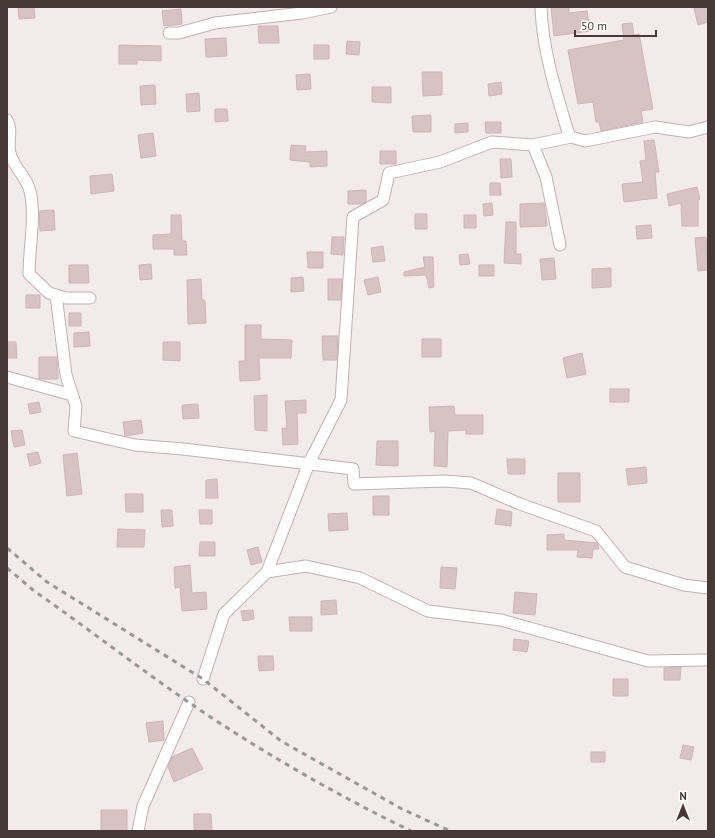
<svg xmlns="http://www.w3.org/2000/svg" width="715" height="838" font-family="'PT Sans',sans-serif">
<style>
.building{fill:#d7c3c3;stroke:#cfb4b4}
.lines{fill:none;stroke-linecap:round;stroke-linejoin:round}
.street-casing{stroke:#c1b1b0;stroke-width:13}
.street{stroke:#fff;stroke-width:11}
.rail{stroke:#989898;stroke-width:3;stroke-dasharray:5 5;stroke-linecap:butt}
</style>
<rect width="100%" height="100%" fill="#f3eaea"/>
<path class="building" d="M 18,7 L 34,7 L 35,18 L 19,19 Z
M 551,7 L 569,7 L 569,13 L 587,11 L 590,31 L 554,36 Z
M 700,7 L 708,7 L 708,22 L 698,25 L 694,8 Z
M 181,9 L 182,24 L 164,26 L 162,11 Z
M 632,23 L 634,35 L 639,34 L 653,109 L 641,111 L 643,122 L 601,131 L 599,122 L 596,122 L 593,102 L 578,104 L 568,50 L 624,40 L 622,24 Z
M 258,26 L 278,26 L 279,43 L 259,43 Z
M 226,38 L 227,56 L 206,57 L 205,39 Z
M 347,41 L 360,42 L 359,55 L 346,54 Z
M 119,45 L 161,46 L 161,61 L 137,60 L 137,64 L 119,64 Z
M 314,45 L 329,45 L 329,59 L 314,59 Z
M 422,72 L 442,72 L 442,95 L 423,96 Z
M 310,74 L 311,89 L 297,90 L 296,75 Z
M 501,82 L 502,94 L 489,96 L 488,84 Z
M 155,85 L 156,104 L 141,105 L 140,86 Z
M 372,87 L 391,87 L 391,103 L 372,102 Z
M 199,93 L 200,111 L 187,112 L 186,94 Z
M 215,109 L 227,109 L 228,121 L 215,122 Z
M 431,115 L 431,132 L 413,132 L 412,116 Z
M 485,122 L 501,122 L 501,133 L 486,133 Z
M 468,123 L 468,132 L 455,133 L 455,124 Z
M 153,133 L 156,156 L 141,158 L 138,135 Z
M 654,140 L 659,172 L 655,172 L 657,198 L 624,202 L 622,184 L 643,182 L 640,161 L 646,160 L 644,141 Z
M 291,145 L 306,146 L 305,152 L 327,151 L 327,166 L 310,167 L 310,162 L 290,160 Z
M 380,151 L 396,151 L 396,164 L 380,164 Z
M 500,159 L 511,159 L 512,177 L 501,178 Z
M 112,174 L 114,191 L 91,194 L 90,176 Z
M 490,183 L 500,183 L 501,195 L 490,195 Z
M 697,187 L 700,199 L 698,200 L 698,226 L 682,226 L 681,203 L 669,206 L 667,194 Z
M 366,190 L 366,202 L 361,204 L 348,204 L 348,191 Z
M 492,203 L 493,215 L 484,216 L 483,204 Z
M 544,203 L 547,226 L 520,227 L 520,204 Z
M 54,210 L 55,230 L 40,231 L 39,211 Z
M 415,214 L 427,214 L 427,229 L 415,229 Z
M 171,215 L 181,215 L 182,241 L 186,241 L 187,255 L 174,255 L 174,249 L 153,249 L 153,235 L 171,234 Z
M 464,215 L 476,215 L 476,228 L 464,228 Z
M 506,222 L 516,222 L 516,254 L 521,254 L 521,264 L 504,263 Z
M 651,225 L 652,238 L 637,239 L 636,226 Z
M 332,237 L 344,237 L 343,255 L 331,254 Z
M 706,237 L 708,270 L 698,271 L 695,238 Z
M 383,246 L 385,261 L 373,262 L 371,248 Z
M 307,252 L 323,252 L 323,268 L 308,268 Z
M 468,254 L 470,264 L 460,265 L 459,255 Z
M 423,257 L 433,257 L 434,287 L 429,288 L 426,275 L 404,276 L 404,272 L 425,267 Z
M 554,258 L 556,279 L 542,280 L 540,259 Z
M 151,264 L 152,279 L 140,280 L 139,265 Z
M 69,265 L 88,265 L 89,283 L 69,283 Z
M 479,265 L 494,265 L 494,276 L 479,276 Z
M 611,268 L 611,287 L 592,288 L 592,269 Z
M 303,277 L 304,291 L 291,292 L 291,278 Z
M 378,277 L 381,292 L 368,295 L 364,280 Z
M 201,279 L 202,300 L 205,300 L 206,323 L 188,324 L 187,280 Z
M 328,279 L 342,279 L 341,300 L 328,300 Z
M 26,295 L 40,295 L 40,308 L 26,308 Z
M 69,313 L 81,313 L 81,326 L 69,326 Z
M 245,325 L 261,325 L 261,339 L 292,340 L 291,358 L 259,358 L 260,380 L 240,381 L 239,361 L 245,361 Z
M 89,332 L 90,346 L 74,347 L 74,333 Z
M 322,336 L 338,336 L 337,360 L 323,360 Z
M 422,339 L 441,339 L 441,357 L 422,357 Z
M 7,342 L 16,342 L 17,358 L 7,358 Z
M 163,342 L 180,342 L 180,361 L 163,360 Z
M 582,353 L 586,374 L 567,378 L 563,358 Z
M 39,357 L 57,357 L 58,379 L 39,379 Z
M 610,389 L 629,389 L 629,402 L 610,402 Z
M 267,395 L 267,431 L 255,430 L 254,396 Z
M 306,400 L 306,413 L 297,413 L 298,444 L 283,445 L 282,428 L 287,428 L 285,401 Z
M 39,402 L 41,412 L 30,414 L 28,404 Z
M 198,404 L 199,418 L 183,419 L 182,405 Z
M 454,406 L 455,415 L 483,415 L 483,434 L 466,434 L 466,430 L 448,431 L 447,467 L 434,466 L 435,431 L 430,432 L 429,407 Z
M 141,420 L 143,433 L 125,436 L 123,422 Z
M 22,430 L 25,445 L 14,447 L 11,431 Z
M 377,441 L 398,441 L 398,466 L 376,465 Z
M 38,452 L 41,463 L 30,466 L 27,454 Z
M 77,453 L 82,494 L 67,496 L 63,455 Z
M 507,459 L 525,459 L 525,474 L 508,474 Z
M 646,467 L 647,483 L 628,485 L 626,469 Z
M 558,473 L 580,473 L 580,502 L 558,502 Z
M 217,479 L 218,498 L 206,498 L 206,480 Z
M 125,494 L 143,494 L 143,512 L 126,512 Z
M 373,496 L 389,496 L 389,515 L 373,515 Z
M 497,509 L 512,512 L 511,526 L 495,524 Z
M 161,510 L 172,510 L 173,526 L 162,527 Z
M 199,510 L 212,510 L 212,524 L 200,524 Z
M 347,513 L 348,530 L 329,531 L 328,514 Z
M 118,529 L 145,530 L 144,547 L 117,547 Z
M 564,534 L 564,540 L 597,543 L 599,549 L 593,549 L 592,558 L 577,557 L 578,550 L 547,550 L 547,535 Z
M 200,542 L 215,542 L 215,556 L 199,556 Z
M 258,547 L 262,562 L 251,565 L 247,550 Z
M 190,565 L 192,593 L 206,592 L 207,609 L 182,611 L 180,587 L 175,588 L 174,567 Z
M 441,567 L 457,568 L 455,589 L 440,588 Z
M 515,592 L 537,594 L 535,615 L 513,613 Z
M 336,600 L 337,614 L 321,615 L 321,601 Z
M 253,610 L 254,619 L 243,621 L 241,611 Z
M 289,617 L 312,617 L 312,631 L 290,631 Z
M 514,639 L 529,641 L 527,652 L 513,650 Z
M 258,656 L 273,656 L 274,670 L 259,671 Z
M 681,667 L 680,680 L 664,680 L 664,668 Z
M 613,679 L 628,679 L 628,696 L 613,696 Z
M 163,721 L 164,740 L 149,742 L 146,723 Z
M 683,745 L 694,747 L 691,760 L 680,758 Z
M 192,748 L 203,769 L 174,782 L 168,767 L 172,757 Z
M 591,752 L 605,752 L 605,762 L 591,762 Z
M 101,810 L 127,810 L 127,831 L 101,831 Z
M 194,814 L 211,814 L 212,830 L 194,831 Z"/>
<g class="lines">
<defs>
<path id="street" d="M 541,7 C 542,48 556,92 568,132 L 571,137 L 585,141 L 655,127 L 689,132 L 708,127
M 169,33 L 179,33 L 215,23 L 302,13 L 331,7
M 7,120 C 13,130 7,142 10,153 C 13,167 27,177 30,191 C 36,218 29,247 29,274 L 49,293 L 66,298 L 90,298
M 533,145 L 546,177 L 560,245
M 56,295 L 66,375 L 76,406 L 74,431 L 135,445 L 183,449 L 353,469 L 354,484 L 444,481 L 471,483 L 520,504 L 596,531 L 625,567 L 684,585 L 708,588
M 7,377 L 72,395
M 267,572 L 306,566 L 360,578 L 428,611 L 501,620 L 648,661 L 708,660
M 203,679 L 224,614 L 267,572 L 309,463 L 341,400 L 353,217 L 383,200 L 389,173 L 440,162 L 492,142 L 533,145 L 571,137
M 138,831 L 143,806 L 189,702"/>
</defs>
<use href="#street" class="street-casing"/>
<use href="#street" class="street"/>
<path class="rail" d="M 7,548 L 47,582 L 203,679 L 281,741 L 402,809 L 450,831
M 7,568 L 33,590 C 90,630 145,673 203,712 C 269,756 339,796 411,831"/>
</g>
<rect width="715" height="838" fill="none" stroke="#473838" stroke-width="16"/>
<g transform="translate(683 806)" stroke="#ffffff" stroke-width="3" paint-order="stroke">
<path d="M0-3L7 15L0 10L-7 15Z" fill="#473838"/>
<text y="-6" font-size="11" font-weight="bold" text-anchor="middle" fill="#473838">N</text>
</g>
<path d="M575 30v6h81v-6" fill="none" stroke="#473838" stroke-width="2"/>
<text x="581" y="30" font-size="12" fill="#473838" stroke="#ffffff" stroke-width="3" paint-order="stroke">50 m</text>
</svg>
